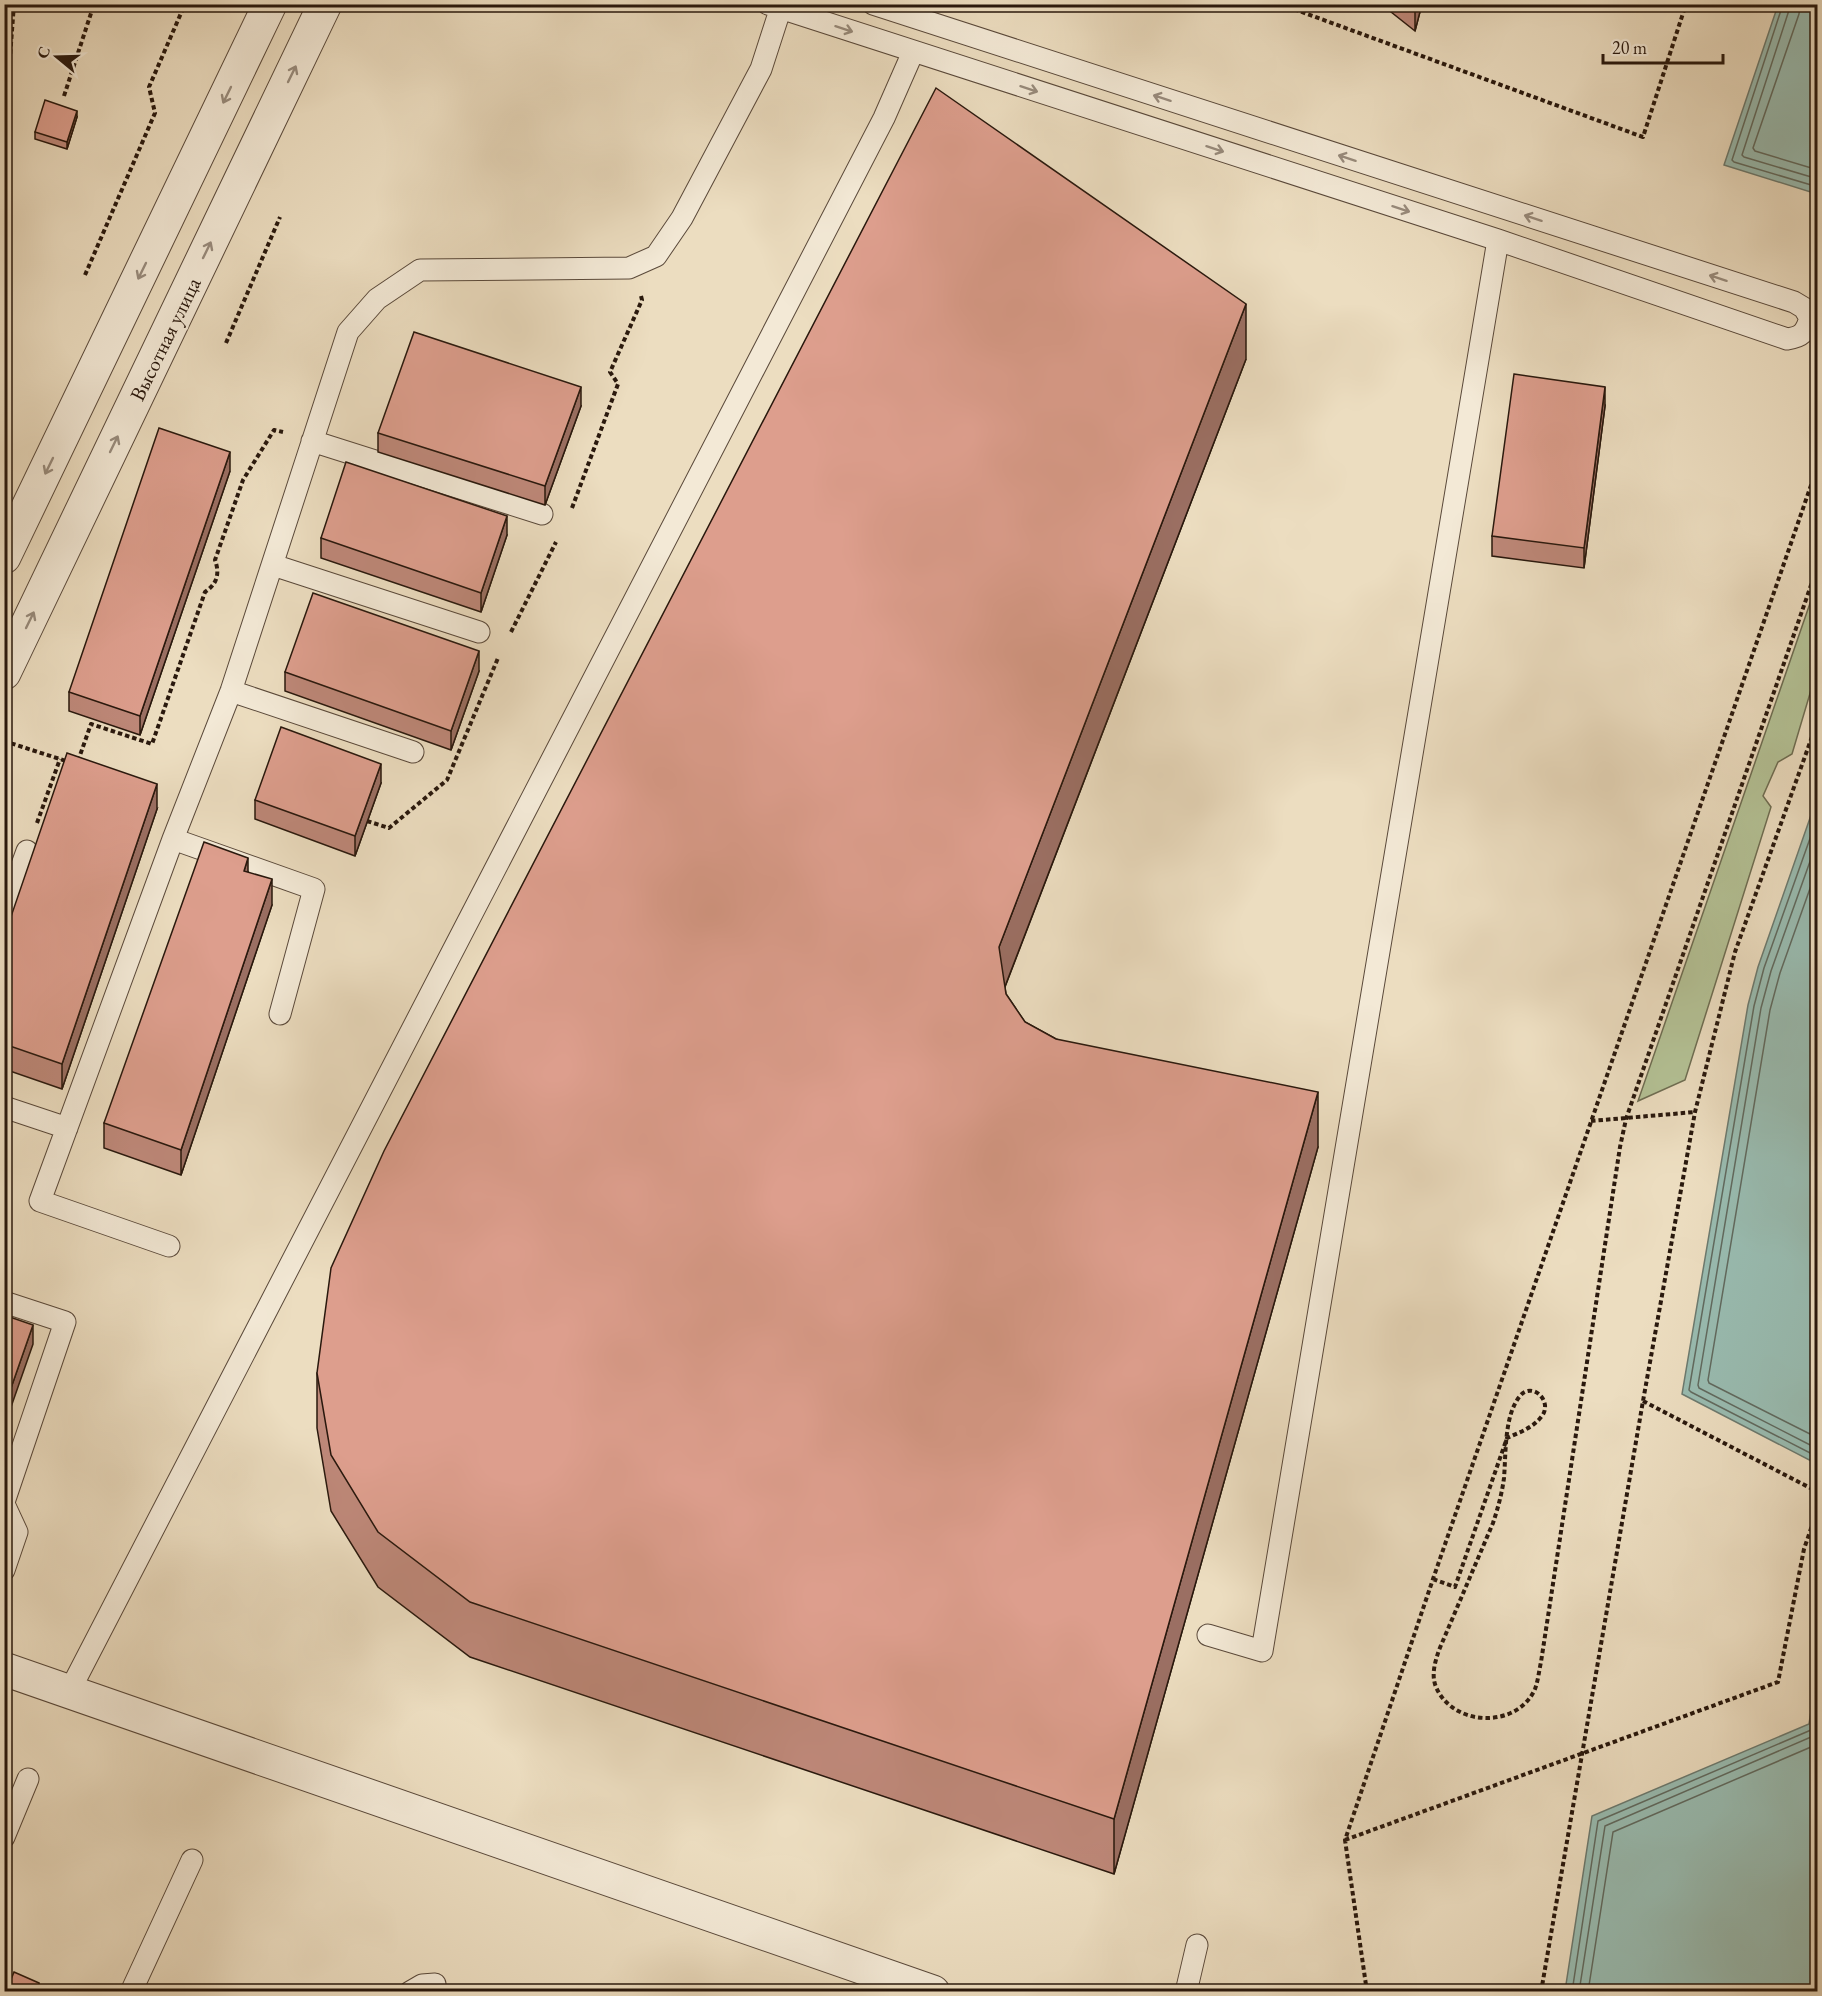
<svg xmlns="http://www.w3.org/2000/svg" width="1822" height="1996" font-family="'EB Garamond',serif">
<style>
.green{fill:#b4c296;stroke:#6e6d52;stroke-width:1.5}
.water{fill:#99bcb1;stroke:#6c7a6f;stroke-width:1.5}
.lines{fill:none;stroke-linecap:round;stroke-linejoin:round}
.shore{stroke:#616a5f;stroke-width:1.5}
.service-casing{stroke:#5a493a;stroke-width:23}
.minor-casing{stroke:#5a493a;stroke-width:35}
.path{stroke:#29180d;stroke-width:4;stroke-dasharray:4.5 3;stroke-linecap:butt}
.service{stroke:#f3e9d6;stroke-width:21}
.minor{stroke:#f3e9d6;stroke-width:33}
.wall{fill:#be8879;stroke:#29180d;stroke-width:1.5}
.shaded-wall{fill:#9b6f63;stroke:#29180d;stroke-width:1.5}
.building{fill:#dd9e8d;stroke:#29180d;stroke-width:1.5}
.oneway{stroke:#988b7c}
.labels{text-anchor:middle;dominant-baseline:central;stroke-width:5;stroke-linejoin:round;paint-order:stroke}
.street-label{font-size:21px;fill:#29180d;stroke:#f3e9d6}
</style>
<rect width="100%" height="100%" fill="#ecddc0"/>
<filter id="stains"><feTurbulence type="fractalNoise" baseFrequency=".00333" numOctaves="4"/><feColorMatrix values="0 0 0 0 .2 0 0 0 0 .09 0 0 0 0 .02 0 0 0 .5 -.17"/></filter>
<radialGradient id="worn" r=".72"><stop offset=".6" stop-color="#630" stop-opacity="0"/><stop offset="1" stop-color="#630" stop-opacity=".3"/></radialGradient>
<path class="green" d="M 1817,583 L 1817,670 L 1792,754 L 1778,762 L 1763,796 L 1771,807 L 1685,1080 L 1638,1101 Z"/>
<path class="water" d="M 1778,5 L 1817,5 L 1817,194 L 1724,165 Z
M 1817,798 L 1817,1464 L 1682,1394 L 1748,1005 L 1758,967 Z
M 1817,1672 L 1817,1991 L 1565,1991 L 1592,1816 L 1809,1724 Z"/>
<g class="lines">
<path class="shore" d="M 1783,4 L 1732,160 L 1734,162 L 1818,187
M 1791,4 L 1742,155 L 1744,157 L 1818,179
M 1800,4 L 1799,14 L 1753,148 L 1755,151 L 1818,170
M 1818,816 L 1764,968 L 1754,1006 L 1689,1390 L 1691,1392 L 1818,1457
M 1818,839 L 1771,971 L 1761,1008 L 1698,1385 L 1699,1388 L 1818,1449
M 1818,866 L 1780,973 L 1770,1010 L 1708,1380 L 1709,1383 L 1818,1438
M 1572,1992 L 1598,1821 L 1811,1730 L 1814,1725 L 1818,1708
M 1579,1992 L 1605,1826 L 1818,1734
M 1588,1992 L 1613,1832 L 1818,1744"/>
<defs>
<path id="service" d="M 768,4 L 1498,240 L 1787,339 C 1802,337 1806,332 1810,318 L 1804,308 L 1794,302 L 873,4
M 312,441 L 542,514
M 273,565 L 479,632
M 231,691 L 413,752
M 173,839 L 314,889 L 280,1014
M 4,914 L 27,851
M 4,1107 L 67,1128
M 169,1246 L 40,1201 L 173,839 L 231,691 L 348,332 L 377,299 L 420,270 L 629,268 L 656,256 L 682,218 L 761,69 L 782,4
M 4,1302 L 65,1322 L 4,1502
M 4,1504 L 17,1532 L 4,1570
M 1208,1635 L 1262,1651 L 1498,240
M 69,1692 L 884,118 L 913,52
M 4,1837 L 28,1779
M 131,1992 L 192,1860
M 410,1992 L 422,1985 L 435,1984
M 1186,1992 L 1197,1945"/>
<path id="minor" d="M 4,557 L 270,4
M 4,673 L 325,4
M 4,1669 L 933,1992"/>
</defs>
<use href="#service" class="service-casing"/>
<use href="#minor" class="minor-casing"/>
<path class="path" d="M 1280,4 L 1643,137 L 1686,4
M 64,96 L 94,4
M 4,136 L 14,4
M 85,275 L 155,113 L 149,87 L 185,4
M 226,343 L 280,217
M 572,508 L 618,384 L 610,372 L 642,300 L 641,296
M 511,632 L 556,542
M 4,741 L 69,762
M 78,761 L 91,724 L 152,744 L 205,592 C 217,584 220,574 215,560 L 243,480 L 274,430 L 283,432
M 367,821 L 389,828 L 447,780 L 498,658
M 37,823 L 60,759
M 1591,1121 L 1695,1112
M 1643,1401 L 1818,1492
M 1433,1579 L 1455,1587 L 1507,1438 C 1520,1432 1533,1428 1542,1416 C 1553,1401 1532,1381 1520,1396 C 1504,1415 1506,1454 1504,1478 C 1502,1493 1498,1508 1493,1523 L 1439,1650 C 1435,1662 1431,1675 1436,1687 C 1453,1727 1517,1729 1535,1689 C 1538,1681 1539,1671 1541,1662 L 1620,1147 L 1626,1119 L 1818,565
M 1345,1840 L 1778,1682 L 1804,1549 L 1818,1508
M 1367,1992 L 1345,1840 L 1433,1579 L 1818,465
M 1541,1992 L 1643,1401 L 1695,1112 L 1735,952 L 1818,720"/>
<use href="#service" class="service"/>
<use href="#minor" class="minor"/>
</g>
<path class="wall" d="M 1381,4 L 1422,4 L 1415,31 Z
M 77,117 L 67,149 L 35,139 L 35,132 Z
M 1246,359 L 1005,987 L 1006,994 L 1025,1022 L 1056,1039 L 1318,1147 L 1114,1874 L 470,1657 L 378,1587 L 331,1511 L 317,1428 L 317,1373 Z
M 581,406 L 545,505 L 378,452 L 378,433 Z
M 1605,406 L 1584,568 L 1492,556 L 1492,536 Z
M 230,471 L 140,735 L 69,711 L 69,692 Z
M 507,535 L 481,612 L 321,558 L 321,538 Z
M 479,671 L 451,750 L 285,691 L 285,672 Z
M 381,783 L 355,856 L 255,819 L 255,800 Z
M 157,809 L 62,1089 L 4,1069 L 4,937 Z
M 248,872 L 272,905 L 181,1175 L 104,1148 L 104,1123 Z"/>
<path class="shaded-wall" d="M 1416,4 L 1422,4 L 1415,31 L 1415,6 Z
M 77,111 L 77,117 L 67,149 L 67,142 Z
M 1246,304 L 1246,359 L 999,1002 L 999,947 Z
M 581,387 L 581,406 L 545,505 L 545,486 Z
M 1605,387 L 1605,406 L 1584,568 L 1584,548 Z
M 230,452 L 230,471 L 140,735 L 140,716 Z
M 507,516 L 507,535 L 481,612 L 481,593 Z
M 479,651 L 479,671 L 451,750 L 451,731 Z
M 381,764 L 381,783 L 355,856 L 355,836 Z
M 157,784 L 157,809 L 62,1089 L 62,1064 Z
M 248,858 L 248,883 L 244,871 Z
M 272,879 L 272,905 L 181,1175 L 181,1150 Z
M 1318,1092 L 1318,1147 L 1114,1874 L 1114,1819 Z
M 33,1325 L 33,1344 L 4,1427 L 4,1408 Z
M 39,1983 L 39,1992 L 36,1992 Z"/>
<path class="building" d="M 936,88 L 1246,304 L 999,947 L 1006,994 L 1025,1022 L 1056,1039 L 1318,1092 L 1114,1819 L 470,1602 L 378,1532 L 331,1455 L 317,1373 L 331,1268 L 384,1151 Z
M 45,100 L 77,111 L 67,142 L 35,132 Z
M 414,332 L 581,387 L 545,486 L 378,433 Z
M 1514,374 L 1605,387 L 1584,548 L 1492,536 Z
M 159,428 L 230,452 L 140,716 L 69,692 Z
M 346,462 L 507,516 L 481,593 L 321,538 Z
M 313,593 L 479,651 L 451,731 L 285,672 Z
M 281,727 L 381,764 L 355,836 L 255,800 Z
M 67,753 L 157,784 L 62,1064 L 4,1044 L 4,937 Z
M 204,842 L 248,858 L 244,871 L 272,879 L 181,1150 L 104,1123 Z
M 4,1315 L 33,1325 L 4,1408 Z
M 14,1972 L 39,1983 L 36,1992 L 6,1992 Z"/>
<defs><path id="oneway-shaft" d="M-6 0H5M1.5-3L5.5 0L1.5 3" fill="none" stroke-width="1.6" stroke-linecap="round" stroke-linejoin="round" transform="scale(1.5)"/></defs>
<g class="oneway">
<use href="#oneway-shaft" transform="translate(844 29) rotate(18)"/>
<use href="#oneway-shaft" transform="translate(292 74) rotate(-64)"/>
<use href="#oneway-shaft" transform="translate(1029 89) rotate(18)"/>
<use href="#oneway-shaft" transform="translate(227 95) rotate(116)"/>
<use href="#oneway-shaft" transform="translate(1162 98) rotate(-162)"/>
<use href="#oneway-shaft" transform="translate(1215 149) rotate(18)"/>
<use href="#oneway-shaft" transform="translate(1347 158) rotate(-162)"/>
<use href="#oneway-shaft" transform="translate(1401 209) rotate(18)"/>
<use href="#oneway-shaft" transform="translate(1533 218) rotate(-162)"/>
<use href="#oneway-shaft" transform="translate(207 250) rotate(-64)"/>
<use href="#oneway-shaft" transform="translate(142 271) rotate(116)"/>
<use href="#oneway-shaft" transform="translate(1718 278) rotate(-162)"/>
<use href="#oneway-shaft" transform="translate(114 444) rotate(-64)"/>
<use href="#oneway-shaft" transform="translate(49 466) rotate(116)"/>
<use href="#oneway-shaft" transform="translate(30 620) rotate(-64)"/>
</g>
<g class="labels">
<g class="street-label">
<text transform="translate(165 339) rotate(-64)">Высотная улица</text>
</g>
</g>
<rect width="1822" height="1996" fill="none" stroke="#ecddc0" stroke-width="24"/>
<rect x="6" y="6" width="1810" height="1984" fill="none" stroke="#29180d" stroke-width="3"/>
<rect x="12" y="12" width="1798" height="1972" fill="none" stroke="#29180d" stroke-width="1.5"/>
<g transform="translate(57 57) rotate(289)" stroke="#f3e9d6" stroke-width="4.5" paint-order="stroke">
<path d="M0-4.5L10 22L0 15L-10 22Z" fill="#29180d"/>
<text y="-9" font-size="16" font-weight="bold" text-anchor="middle" fill="#29180d">С</text>
</g>
<path d="M1603 54v9h120v-9" fill="none" stroke="#29180d" stroke-width="3"/>
<text x="1612" y="54" font-size="18" fill="#29180d" stroke="#f3e9d6" stroke-width="4.5" paint-order="stroke">20 m</text>
<rect width="100%" height="100%" filter="url(#stains)"/>
<rect width="100%" height="100%" fill="url(#worn)"/>
</svg>
